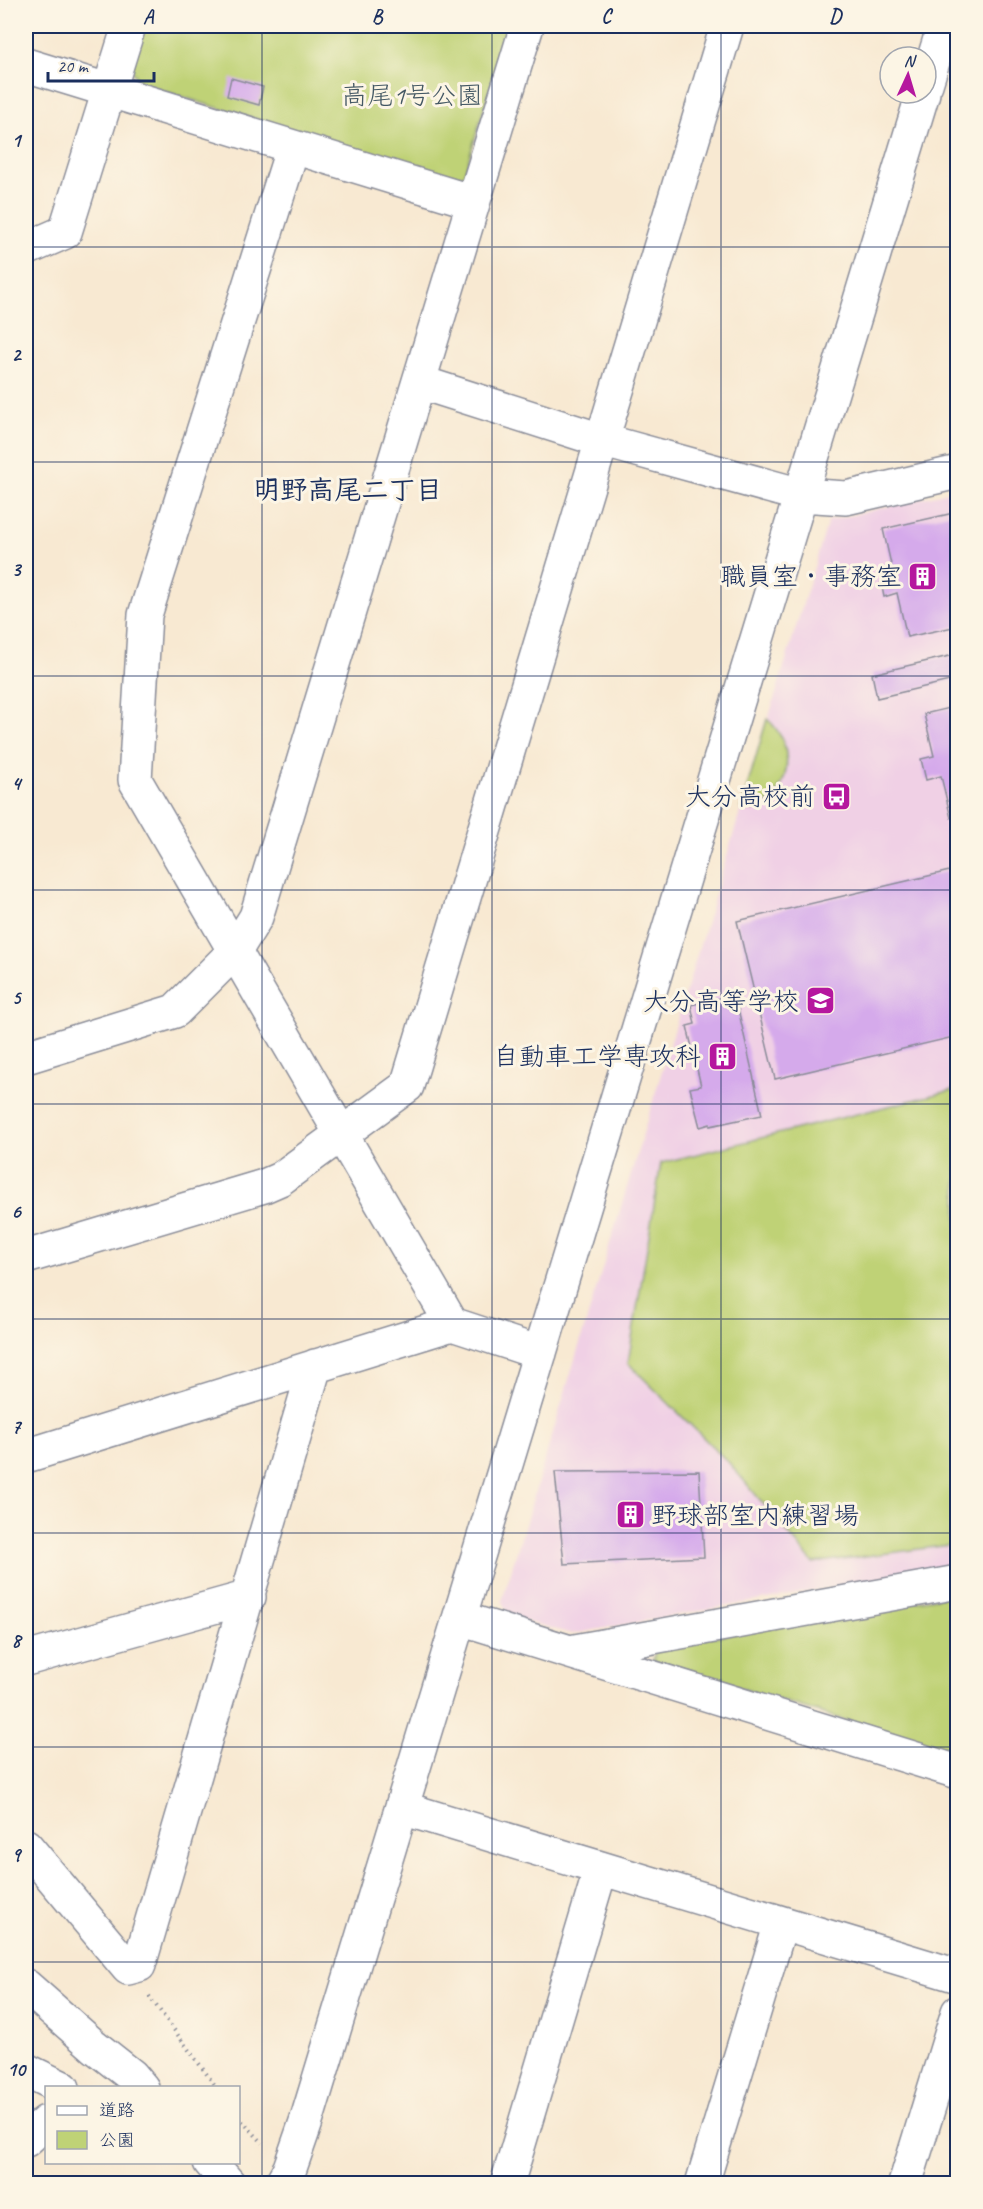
<svg xmlns="http://www.w3.org/2000/svg" width="983" height="2209" font-family="Caveat,'Klee One',sans-serif">
<style>
.built{fill:#f0d0e5}
.green{fill:#bfd276;stroke:#6d806a;stroke-width:1.5}
.building{fill:#d5aaeb}
.lines{fill:none;stroke-linecap:round;stroke-linejoin:round}
.minor-casing{stroke:#8a8c98;stroke-width:36}
.path{stroke:#8a8c98;stroke-width:4;stroke-dasharray:1.5 4.5;stroke-linecap:butt}
.minor{stroke:#fff;stroke-width:33}
.grid{fill:none;stroke:#1b2f5e;stroke-width:1.5;stroke-opacity:0.55}
.labels{text-anchor:middle;dominant-baseline:central;stroke-width:6;stroke-linejoin:round;paint-order:stroke}
.park-label{font-size:26px;fill:#445864;stroke:#fcf5e5}
.poi-label{font-size:26px;fill:#1b2f5e;stroke:#fcf5e5;text-anchor:end}
.neighbourhood-label{font-size:27px;font-weight:bold;fill:#1b2f5e;stroke:#fcf5e5}
.neatline{fill:none;stroke:#1b2f5e;stroke-width:2}
.grid-label{font-size:20px;text-anchor:middle;font-weight:bold;fill:#1b2f5e}
</style>
<rect width="100%" height="100%" fill="#fcf5e5"/>
<filter id="ink" filterUnits="userSpaceOnUse"><feTurbulence type="fractalNoise" baseFrequency=".0167" numOctaves="2"/><feDisplacementMap in="SourceGraphic" scale="12" xChannelSelector="R" yChannelSelector="G"/><feConvolveMatrix kernelMatrix="1 2 1 2 8 2 1 2 1" color-interpolation-filters="sRGB"/></filter>
<filter id="wash" filterUnits="userSpaceOnUse"><feTurbulence type="fractalNoise" baseFrequency=".008" numOctaves="4" result="noise"/><feDisplacementMap in="SourceGraphic" scale="24" xChannelSelector="R" yChannelSelector="G"/><feGaussianBlur stdDeviation="1.35" result="paint"/><feColorMatrix in="noise" values="0 0 0 0 0 0 0 0 0 0 0 0 0 0 0 0 0 1.4 0 .05"/><feComposite in="paint" operator="in"/></filter>
<g filter="url(#wash)">
<rect width="100%" height="100%" fill="#f8e9d2"/>
<path class="built" d="M 957,490 L 957,1565 L 572,1634 L 509,1617 L 502,1601 L 828,521 Z"/>
<path class="green" d="M 144,26 L 509,26 L 464,175 L 454,180 L 140,84 L 131,69 Z
M 767,719 C 798,745 792,799 751,810 L 741,808 Z
M 957,1089 L 957,1544 L 813,1563 L 730,1464 L 628,1363 L 661,1163 Z
M 957,1594 L 957,1755 L 653,1661 L 656,1647 Z"/>
<g id="blocks">
<path class="building" d="M 231,78 L 263,87 L 259,105 L 227,96 Z
M 958,512 L 958,626 L 907,637 L 897,593 L 884,597 L 881,582 L 890,579 L 889,573 L 893,573 L 883,529 Z
M 958,654 L 958,679 L 877,698 L 872,674 Z
M 958,706 L 958,817 L 951,818 L 941,776 L 926,780 L 921,759 L 934,756 L 924,714 Z
M 958,869 L 958,1036 L 775,1079 L 737,921 Z
M 735,995 L 762,1115 L 710,1126 L 710,1124 L 700,1127 L 690,1088 L 701,1086 L 687,1026 L 695,1024 L 691,1005 Z
M 699,1471 L 704,1557 L 564,1564 L 555,1472 Z"/>
</g>
</g>
<g filter="url(#ink)">
<use href="#blocks" fill-opacity="0" stroke="#8a8c98" stroke-width="1.5"/>
<g class="lines">
<defs>
<path id="minor" d="M 26,65 L 473,202
M 926,84 L 944,26
M 293,147 L 145,615 L 135,780 L 452,1324
M 26,249 L 65,232 L 129,26
M 419,382 L 601,440 L 801,495 L 846,498 L 958,472
M 26,1057 L 175,1011 L 235,951 L 256,917 L 527,26
M 26,1257 L 264,1186 L 280,1179 L 407,1086 L 727,26
M 26,1456 L 452,1324 L 540,1353
M 460,1618 L 958,1772
M 575,1651 L 958,1582
M 26,1659 L 249,1597
M 402,1808 L 958,1976
M 26,1846 L 128,1968 L 139,1965 L 315,1366
M 26,1986 L 94,2046 L 132,2076 L 142,2088
M 26,2070 L 63,2088
M 26,2140 L 46,2122
M 210,2162 L 229,2184
M 281,2184 L 290,2168 L 306,2122 L 923,93
M 507,2184 L 601,1868
M 702,2184 L 781,1923
M 905,2184 L 958,2012"/>
</defs>
<use href="#minor" class="minor-casing"/>
<path class="path" d="M 149,1996 L 217,2088
M 238,2117 L 263,2143"/>
<use href="#minor" class="minor"/>
</g>
</g>
<path class="grid" d="M 262,26 L 262,2184M 492,26 L 492,2184M 721,26 L 721,2184M 26,247 L 958,247M 26,462 L 958,462M 26,676 L 958,676M 26,890 L 958,890M 26,1104 L 958,1104M 26,1319 L 958,1319M 26,1533 L 958,1533M 26,1747 L 958,1747M 26,1962 L 958,1962"/>
<defs>
<symbol id="building-square" viewBox="-11 -11 22 22"><rect x="-9" y="-9" width="18" height="18" rx="4" fill="#b5179e" stroke="#fcf5e5"/><path d="M-4-6H4V6H1V3H-1V6H-4ZM-2.5-4.3h1.7v1.8h-1.7ZM.8-4.3h1.7v1.8H.8ZM-2.5-1h1.7V.8h-1.7ZM.8-1h1.7V.8H.8Z" fill="#fff"/></symbol>
<symbol id="bus-square" viewBox="-11 -11 22 22"><rect x="-9" y="-9" width="18" height="18" rx="4" fill="#b5179e" stroke="#fcf5e5"/><path d="M-5-6H5V4H4V6H2V4H-2V6H-4V4H-5ZM-3.5-4V0h7V-4ZM-3.5 1.2v1.5H-2V1.2ZM2 1.2v1.5H3.5V1.2Z" fill="#fff"/></symbol>
<symbol id="school-square" viewBox="-11 -11 22 22"><rect x="-9" y="-9" width="18" height="18" rx="4" fill="#b5179e" stroke="#fcf5e5"/><path d="M0-5L7-2L0 1L-7-2ZM-4 1L0 2.5L4 1V4Q0 6-4 4Z" fill="#fff"/></symbol>
</defs>
<g fill-rule="evenodd">
<use href="#building-square" x="906" y="560" width="33" height="33"/>
<use href="#bus-square" x="820" y="780" width="33" height="33"/>
<use href="#school-square" x="804" y="984" width="33" height="33"/>
<use href="#building-square" x="706" y="1040" width="33" height="33"/>
<use href="#building-square" x="614" y="1498" width="33" height="33"/>
</g>
<g class="labels">
<g class="park-label">
<text x="412" y="95">高尾1号公園</text>
</g>
<g class="poi-label">
<text x="902" y="576">職員室・事務室</text>
<text x="815" y="796">大分高校前</text>
<text x="799" y="1001">大分高等学校</text>
<text x="701" y="1056">自動車工学専攻科</text>
<text x="651" y="1515" text-anchor="start">野球部室内練習場</text>
</g>
<g class="neighbourhood-label">
<text x="348" y="490">明野高尾二丁目</text>
</g>
</g>
<rect width="983" height="2209" fill="none" stroke="#fcf5e5" stroke-width="66"/>
<rect x="45" y="2086" width="195" height="78" fill="#fcf5e5" stroke="#a2a6af" stroke-width="1.5"/>
<rect x="57" y="2106" width="30" height="9" fill="#ffffff" stroke="#a2a6af" stroke-width="1.5"/>
<text x="99" y="2116" font-size="18" fill="#1b2f5e">道路</text>
<rect x="57" y="2131" width="30" height="18" fill="#bfd276" stroke="#a2a6af" stroke-width="1.5"/>
<text x="99" y="2146" font-size="18" fill="#1b2f5e">公園</text>
<g transform="translate(908 75) rotate(4)"><circle r="28" fill="#fcf5e5" stroke="#a2a6af" stroke-width="1.5"/>
<path d="M0-4.5L10 22L0 15L-10 22Z" fill="#b5179e"/>
<text y="-9" font-size="16" font-weight="bold" text-anchor="middle" fill="#1b2f5e">N</text>
</g>
<path d="M48 72v9h106v-9" fill="none" stroke="#1b2f5e" stroke-width="3"/>
<text x="57" y="72" font-size="18" fill="#1b2f5e" stroke="#fcf5e5" stroke-width="4.5" paint-order="stroke">20 m</text>
<rect x="33" y="33" width="917" height="2143" class="neatline"/>
<g class="grid-label">
<text x="148" y="23">A</text>
<text x="377" y="23">B</text>
<text x="606" y="23">C</text>
<text x="835" y="23">D</text>
<text x="16" y="147">1</text>
<text x="16" y="361">2</text>
<text x="16" y="576">3</text>
<text x="16" y="790">4</text>
<text x="16" y="1004">5</text>
<text x="16" y="1218">6</text>
<text x="16" y="1433">7</text>
<text x="16" y="1647">8</text>
<text x="16" y="1861">9</text>
<text x="16" y="2076">10</text>
</g>
</svg>
